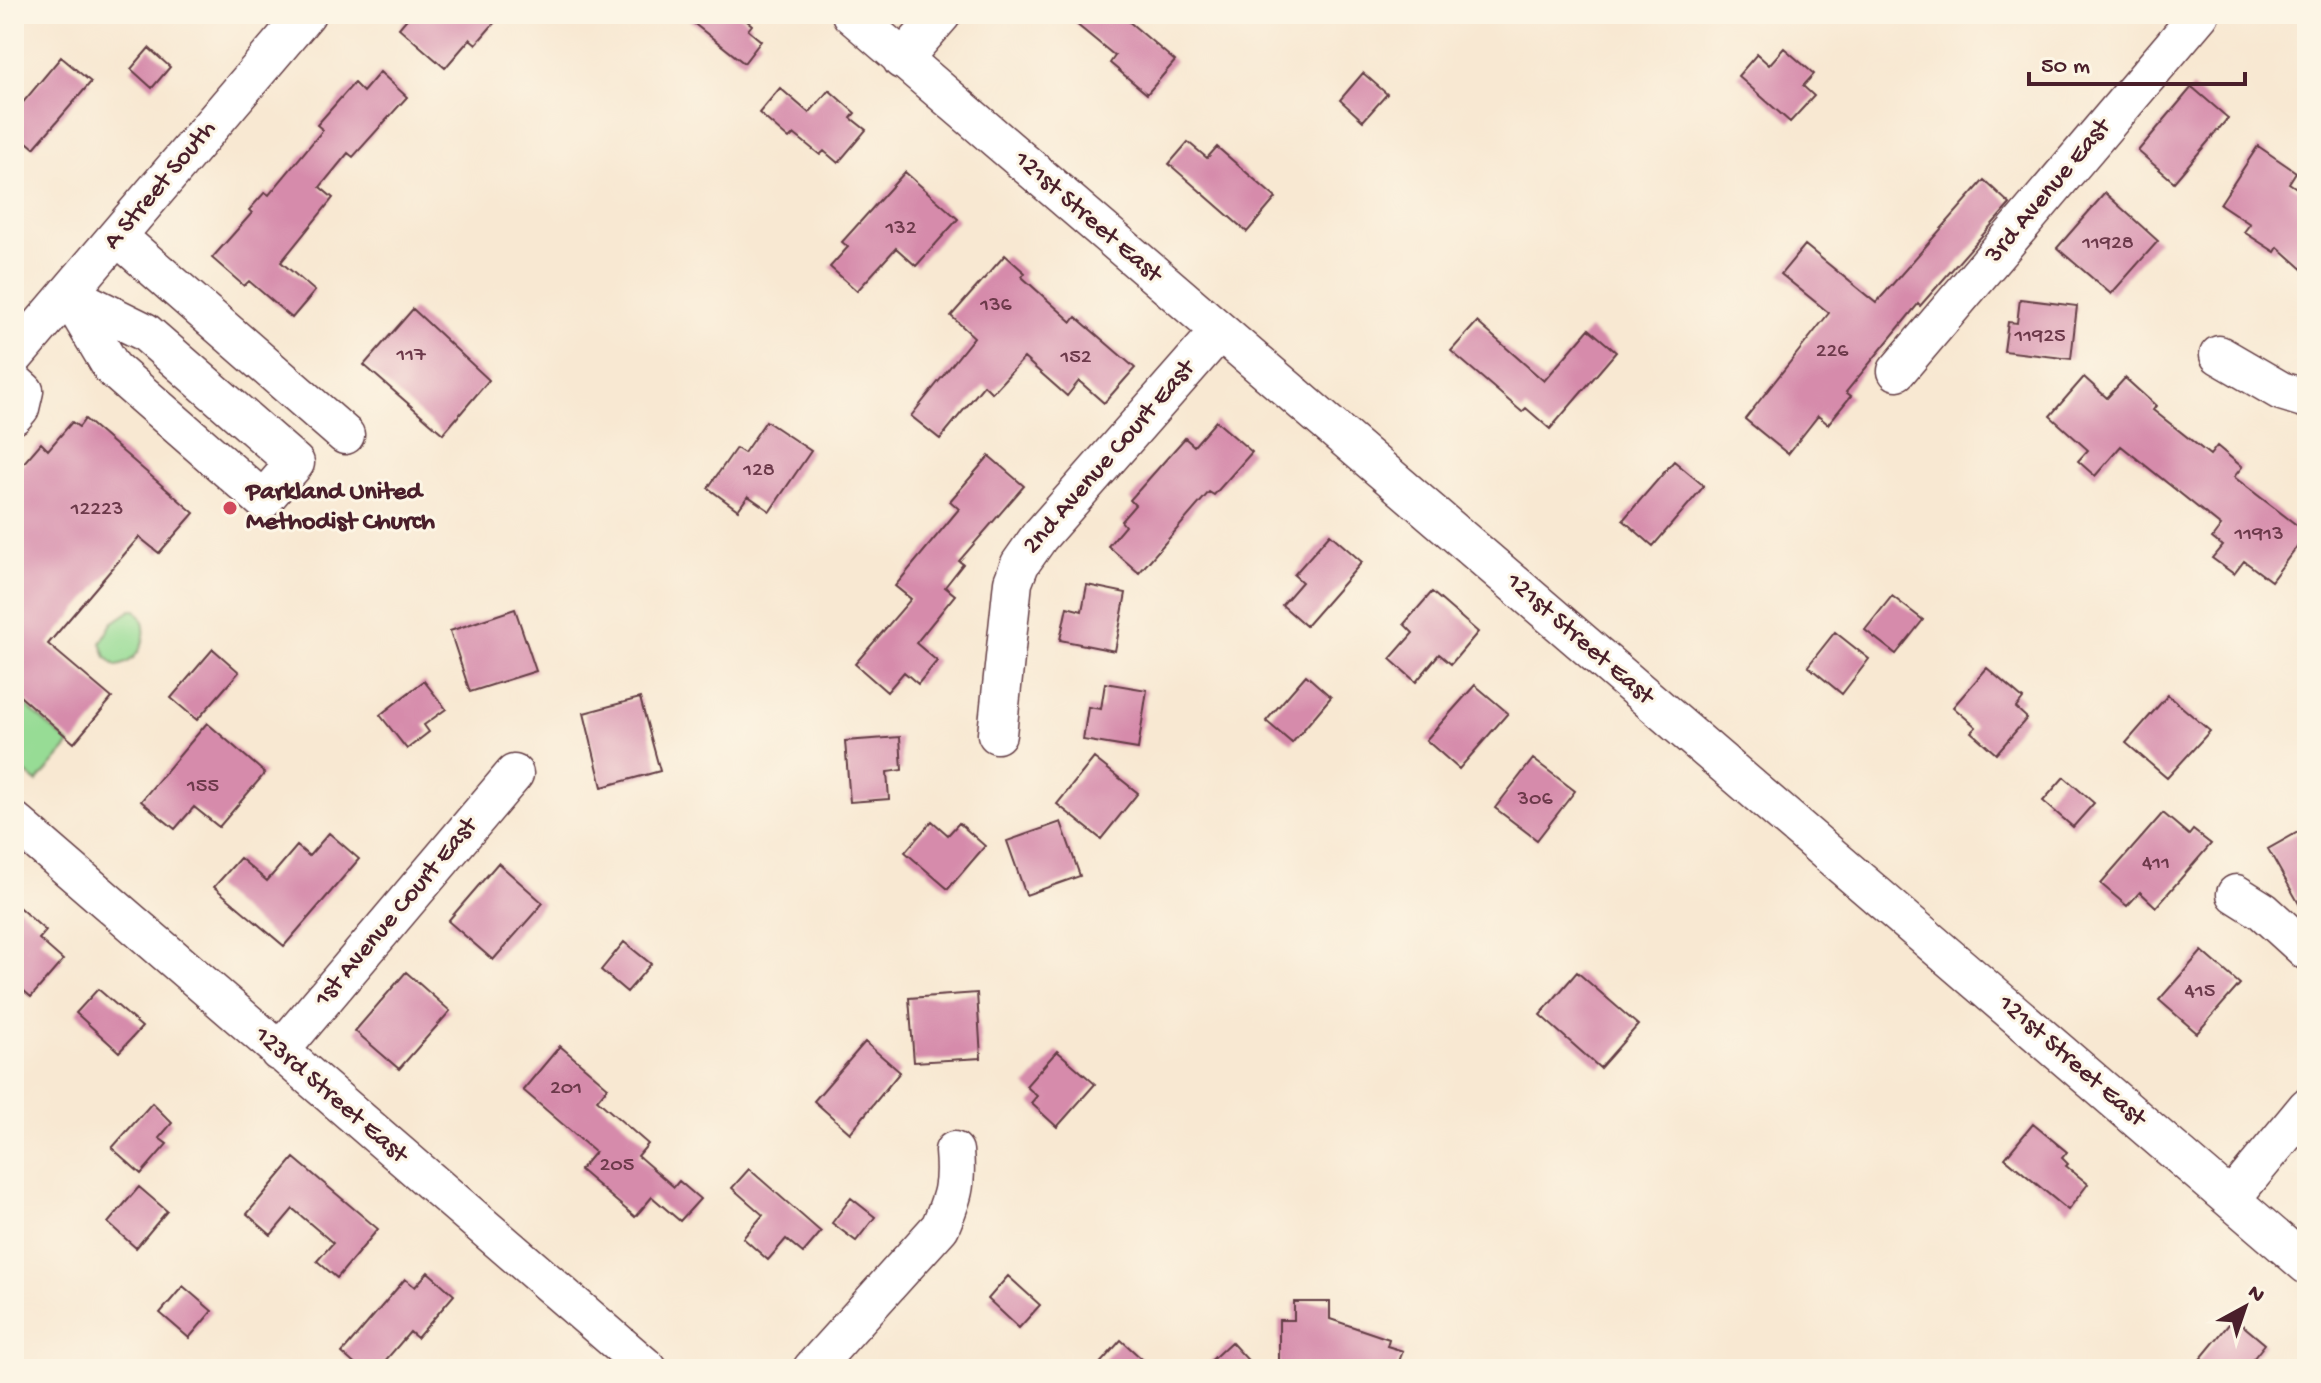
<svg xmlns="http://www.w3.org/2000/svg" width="2321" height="1383" font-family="'Gochi Hand',sans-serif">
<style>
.green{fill:#97dc95;stroke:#707e60;stroke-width:2}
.building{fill:#d68bab}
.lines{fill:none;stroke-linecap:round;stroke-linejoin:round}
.minor-casing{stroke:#643d44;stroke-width:41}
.minor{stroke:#fff;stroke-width:38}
.poi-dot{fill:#d1495b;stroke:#fcf5e5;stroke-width:3}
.labels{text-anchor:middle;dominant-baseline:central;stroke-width:6;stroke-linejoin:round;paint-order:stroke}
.number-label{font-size:22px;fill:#6d3a4b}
.street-label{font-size:26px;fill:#4a1f2b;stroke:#fcf5e5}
.poi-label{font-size:26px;font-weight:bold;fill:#4a1f2b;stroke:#fcf5e5;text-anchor:start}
</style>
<rect width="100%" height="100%" fill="#fcf5e5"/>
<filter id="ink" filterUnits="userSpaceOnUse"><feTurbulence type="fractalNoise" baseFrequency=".0125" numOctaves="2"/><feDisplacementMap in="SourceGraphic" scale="16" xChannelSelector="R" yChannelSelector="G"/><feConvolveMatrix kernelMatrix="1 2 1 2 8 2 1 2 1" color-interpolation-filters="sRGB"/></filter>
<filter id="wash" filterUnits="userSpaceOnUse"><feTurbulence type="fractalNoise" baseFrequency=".006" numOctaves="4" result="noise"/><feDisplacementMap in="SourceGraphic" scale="32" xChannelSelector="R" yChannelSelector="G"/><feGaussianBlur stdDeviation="1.8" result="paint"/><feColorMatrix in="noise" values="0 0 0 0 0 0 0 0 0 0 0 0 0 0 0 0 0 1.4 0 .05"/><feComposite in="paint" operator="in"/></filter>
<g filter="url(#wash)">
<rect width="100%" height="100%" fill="#f8e8d2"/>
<path class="green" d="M 131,610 L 136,610 C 154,629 141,663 116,666 L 106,657 L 101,643 L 112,623 Z
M 14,695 L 70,744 L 37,782 L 14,763 Z"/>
<g id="blocks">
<path class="building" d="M 411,14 L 502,14 L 476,44 L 470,39 L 445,68 L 399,28 Z
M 682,14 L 738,14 L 752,25 L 748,30 L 761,41 L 744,63 Z
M 1064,14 L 1120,14 L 1175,61 L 1147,94 L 1110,63 L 1115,56 Z
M 149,48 L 170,67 L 152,88 L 131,69 Z
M 1784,48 L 1814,74 L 1803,86 L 1814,96 L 1790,122 L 1738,76 L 1757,54 L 1769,65 Z
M 61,57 L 91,82 L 34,148 L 14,131 L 14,113 Z
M 380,72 L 407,97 L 353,157 L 348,153 L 320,187 L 333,198 L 281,262 L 315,291 L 292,318 L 249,281 L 244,286 L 212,258 L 252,213 L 249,210 L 265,192 L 269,195 L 323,130 L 317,125 L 354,83 L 363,92 Z
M 1363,73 L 1387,94 L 1363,121 L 1340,100 Z
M 2192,87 L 2228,118 L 2174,182 L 2138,151 Z
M 780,88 L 809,113 L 829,90 L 855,113 L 851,118 L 866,130 L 838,163 L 824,151 L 820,155 L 794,134 L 789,139 L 759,113 Z
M 1188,142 L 1207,158 L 1217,147 L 1276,198 L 1247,232 L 1169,164 Z
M 2258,146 L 2296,172 L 2289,183 L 2307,195 L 2307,273 L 2278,247 L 2275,252 L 2244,232 L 2250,224 L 2220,204 Z
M 905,172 L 958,219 L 916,266 L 896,248 L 857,291 L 830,267 L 848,247 L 842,242 Z
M 1984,180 L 2010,204 L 1920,306 L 1918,304 L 1846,392 L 1851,396 L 1828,424 L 1818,416 L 1788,454 L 1745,419 L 1829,313 L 1781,274 L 1805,245 L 1876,303 Z
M 2105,193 L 2158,241 L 2111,294 L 2057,248 Z
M 1005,255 L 1025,273 L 1022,277 L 1072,322 L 1076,317 L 1135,368 L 1104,403 L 1079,381 L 1067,396 L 1024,358 L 992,393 L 984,385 L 940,439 L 911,416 L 974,337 L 951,316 Z
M 2020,299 L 2077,306 L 2071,359 L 2004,351 L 2008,322 L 2017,323 Z
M 413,309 L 489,380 L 443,434 L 364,365 Z
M 1477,322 L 1544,381 L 1589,329 L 1616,352 L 1550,429 L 1526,408 L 1522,412 L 1451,351 Z
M 2084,377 L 2107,398 L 2125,378 L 2156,406 L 2153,410 L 2210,455 L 2217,446 L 2242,467 L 2234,477 L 2307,533 L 2271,581 L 2244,561 L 2234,574 L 2212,558 L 2222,546 L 2212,538 L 2221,526 L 2121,446 L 2095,476 L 2078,461 L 2088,450 L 2050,416 Z
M 85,419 L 194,513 L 159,553 L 139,537 L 48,644 L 112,698 L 74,743 L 14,691 L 14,474 L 41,443 L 48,450 L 72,422 L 79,427 Z
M 766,421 L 811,451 L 770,511 L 748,496 L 738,510 L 708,488 L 736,448 L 744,453 Z
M 1216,421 L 1252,452 L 1214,495 L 1209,492 L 1139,573 L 1108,546 L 1125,526 L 1121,521 L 1135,505 L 1130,500 L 1185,438 L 1194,446 Z
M 989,456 L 1024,486 L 959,561 L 963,564 L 945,587 L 955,595 L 916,643 L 937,661 L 918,684 L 904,672 L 887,692 L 855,664 L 911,599 L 895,586 L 959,509 L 950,501 Z
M 1674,461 L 1704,486 L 1653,546 L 1623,520 Z
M 1330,534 L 1362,562 L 1306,626 L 1282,605 L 1302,582 L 1294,575 Z
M 1087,585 L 1126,593 L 1115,651 L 1060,640 L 1067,607 L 1082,611 Z
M 1432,592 L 1478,632 L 1451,664 L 1439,654 L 1416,682 L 1390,659 L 1413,633 L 1404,624 Z
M 1892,596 L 1923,620 L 1896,654 L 1865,630 Z
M 515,609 L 536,671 L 470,692 L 450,631 Z
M 1835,632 L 1869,659 L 1842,694 L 1808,666 Z
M 213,649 L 239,672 L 197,720 L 171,698 Z
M 1987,668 L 2023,699 L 2016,708 L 2027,718 L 1996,754 L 1971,732 L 1976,727 L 1953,707 Z
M 1306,675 L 1331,697 L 1292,743 L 1266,721 Z
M 424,681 L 446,709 L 424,725 L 429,732 L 407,749 L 380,715 Z
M 1105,683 L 1147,690 L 1138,749 L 1083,740 L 1088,707 L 1101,709 Z
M 1475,685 L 1508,713 L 1459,769 L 1426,740 Z
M 2168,695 L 2210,731 L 2167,778 L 2126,743 Z
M 640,698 L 660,771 L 602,787 L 584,713 Z
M 207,723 L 265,773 L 219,827 L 194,807 L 175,829 L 141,801 Z
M 900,737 L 902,770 L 887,772 L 889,799 L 850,802 L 845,741 Z
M 1094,758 L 1138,793 L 1101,839 L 1057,804 Z
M 1533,759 L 1575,791 L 1537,840 L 1495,808 Z
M 2064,777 L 2094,803 L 2073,827 L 2043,801 Z
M 2163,813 L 2189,835 L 2193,830 L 2211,844 L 2156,907 L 2140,892 L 2127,906 L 2101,884 Z
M 932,821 L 948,835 L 959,823 L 985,846 L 948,889 L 905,852 Z
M 1061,822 L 1080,876 L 1026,895 L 1007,841 Z
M 2307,827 L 2307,918 L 2268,849 Z
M 329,833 L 359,859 L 284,946 L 214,887 L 240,858 L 267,881 L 297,846 L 309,856 Z
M 498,863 L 543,903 L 493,960 L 448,921 Z
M 14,903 L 46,931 L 39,939 L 63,960 L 31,997 L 14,982 Z
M 624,942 L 651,964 L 627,992 L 601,970 Z
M 2202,951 L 2240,984 L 2197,1033 L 2159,1000 Z
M 406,972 L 450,1011 L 399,1069 L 355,1031 Z
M 1577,972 L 1638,1025 L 1600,1068 L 1540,1015 Z
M 98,989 L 142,1027 L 119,1052 L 76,1013 Z
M 977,993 L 981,1058 L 914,1062 L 909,998 Z
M 865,1042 L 900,1072 L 850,1133 L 814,1101 Z
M 560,1046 L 608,1087 L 597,1100 L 648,1144 L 638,1156 L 674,1187 L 679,1181 L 700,1199 L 680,1221 L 652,1197 L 635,1217 L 580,1170 L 595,1152 L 523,1090 Z
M 1057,1051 L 1095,1084 L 1057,1127 L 1031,1103 L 1037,1096 L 1026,1086 Z
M 152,1103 L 172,1123 L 159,1138 L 167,1144 L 141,1174 L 112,1148 Z
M 2033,1124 L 2067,1152 L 2062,1158 L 2068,1164 L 2066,1166 L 2088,1184 L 2068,1210 L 2005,1158 Z
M 294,1158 L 378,1229 L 337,1278 L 317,1261 L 333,1243 L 293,1209 L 271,1235 L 247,1214 Z
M 749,1169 L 821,1232 L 803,1253 L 786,1239 L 768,1260 L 743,1238 L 763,1215 L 732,1188 Z
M 139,1187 L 167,1211 L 136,1248 L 108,1223 Z
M 851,1198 L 875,1217 L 856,1241 L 832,1223 Z
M 428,1272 L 454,1295 L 417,1338 L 410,1332 L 378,1369 L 360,1369 L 342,1353 L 405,1279 L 415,1287 Z
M 1008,1276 L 1040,1305 L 1019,1328 L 988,1299 Z
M 183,1286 L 212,1311 L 189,1338 L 160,1313 Z
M 1294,1302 L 1330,1302 L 1330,1319 L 1389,1339 L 1387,1346 L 1403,1351 L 1396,1369 L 1279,1369 L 1279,1320 L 1294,1320 Z
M 2234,1318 L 2265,1344 L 2245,1369 L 2192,1369 Z
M 1121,1340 L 1153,1369 L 1095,1369 Z
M 1231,1342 L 1256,1369 L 1202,1369 Z"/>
</g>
</g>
<g filter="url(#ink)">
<use href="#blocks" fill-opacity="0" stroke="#643d44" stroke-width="2"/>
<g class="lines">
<defs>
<path id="minor" d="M 851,14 L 2307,1265
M 902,60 L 942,14
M 118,237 L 345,435
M 68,294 L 145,332 L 295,463 L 263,500 L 112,368 Z
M 2219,355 L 2281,391 L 2307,399
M 14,357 L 306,14
M 1897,371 L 2200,14
M 14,382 L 24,391 L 20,408 L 14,415
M 997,734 L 1013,582 L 1020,564 L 1039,537 L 1219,332
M 14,821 L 648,1369
M 2236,894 L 2263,911 L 2307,951
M 279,1052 L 514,774
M 2231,1199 L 2307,1107
M 812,1369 L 940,1227 C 953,1197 957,1185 954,1151"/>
</defs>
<use href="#minor" class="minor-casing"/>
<use href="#minor" class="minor"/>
</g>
</g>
<circle class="poi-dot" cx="230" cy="508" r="8"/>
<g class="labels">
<g class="number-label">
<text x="901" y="229">132</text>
<text x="2108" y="244">11928</text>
<text x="996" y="306">136</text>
<text x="2040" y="337">11925</text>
<text x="1832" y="352">226</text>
<text x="411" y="356">117</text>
<text x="1076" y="358">152</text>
<text x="759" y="471">128</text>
<text x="97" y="510">12223</text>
<text x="2259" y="535">11913</text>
<text x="203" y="787">155</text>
<text x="1535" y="800">306</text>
<text x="2156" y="864">411</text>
<text x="2200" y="992">415</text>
<text x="566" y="1089">201</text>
<text x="617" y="1166">205</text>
</g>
<g class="street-label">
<text transform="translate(161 186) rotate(-50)">A Street South</text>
<text transform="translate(2049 192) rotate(-50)">3rd Avenue East</text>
<text transform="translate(1087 218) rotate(41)">121st Street East</text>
<text transform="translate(1110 458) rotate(-49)">2nd Avenue Court East</text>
<text transform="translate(1579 640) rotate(41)">121st Street East</text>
<text transform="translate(397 913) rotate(-50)">1st Avenue Court East</text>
<text transform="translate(2071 1062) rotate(41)">121st Street East</text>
<text transform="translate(330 1096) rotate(41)">123rd Street East</text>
</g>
<g class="poi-label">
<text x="246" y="493">Parkland United<tspan x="246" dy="30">Methodist Church</tspan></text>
</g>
</g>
<rect width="2321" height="1383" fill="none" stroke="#fcf5e5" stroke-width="48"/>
<g transform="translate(2245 1307) rotate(40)" stroke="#fcf5e5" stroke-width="6" paint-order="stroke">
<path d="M0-6L14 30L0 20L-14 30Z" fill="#4a1f2b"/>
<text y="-12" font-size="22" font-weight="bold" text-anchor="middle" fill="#4a1f2b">N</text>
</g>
<path d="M2029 72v12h216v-12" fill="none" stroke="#4a1f2b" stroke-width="4"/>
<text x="2041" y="72" font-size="24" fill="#4a1f2b" stroke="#fcf5e5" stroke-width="6" paint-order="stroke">50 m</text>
</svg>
